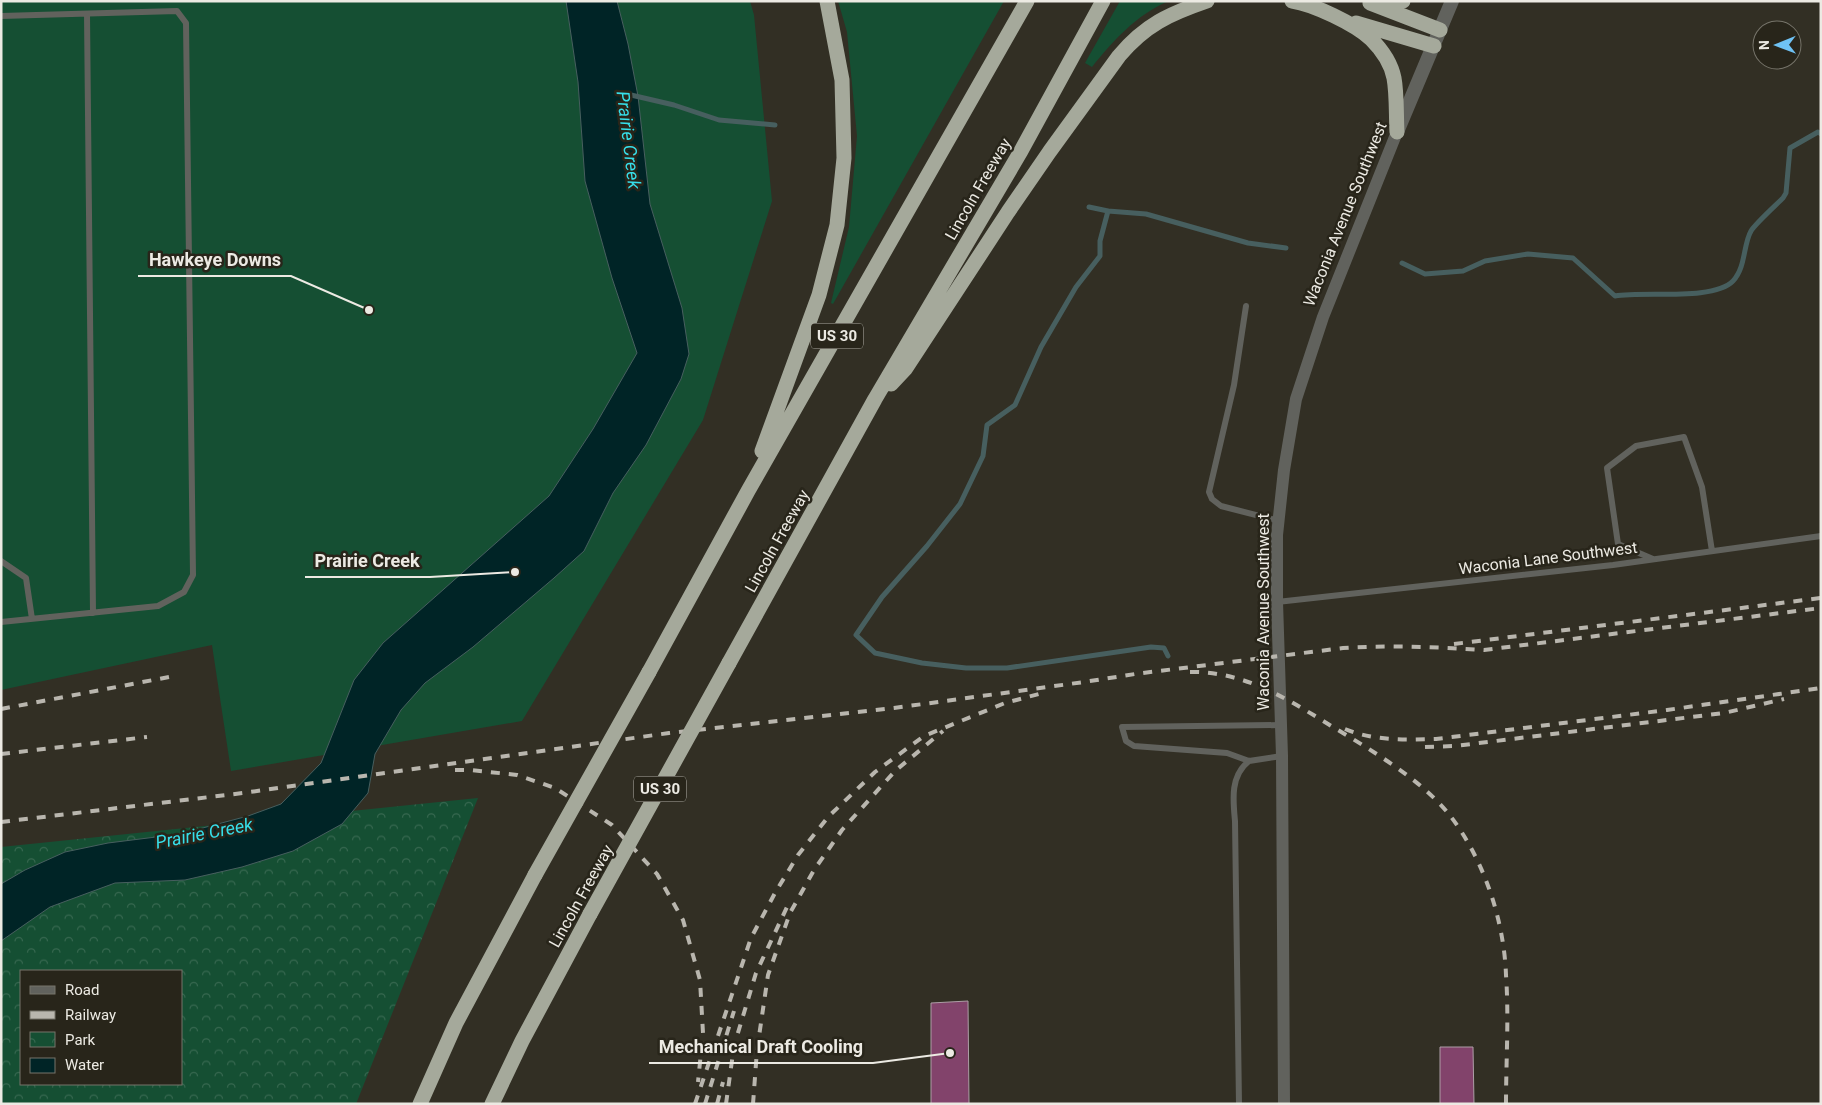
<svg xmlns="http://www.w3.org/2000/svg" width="1822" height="1105" font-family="Roboto,sans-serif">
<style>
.green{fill:#154f33}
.park{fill:url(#park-crowns);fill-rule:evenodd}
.water{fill:#002426;stroke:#475f5f}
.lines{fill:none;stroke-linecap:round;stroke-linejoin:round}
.stream{stroke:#475f5f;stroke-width:5}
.building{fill:#82436b;stroke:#ad9ea6}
.service{stroke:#61625d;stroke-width:6}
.minor{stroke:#61625d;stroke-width:12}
.tertiary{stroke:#61625d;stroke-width:14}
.motorway{stroke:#a5a99b;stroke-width:15}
.rail{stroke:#b9b6ae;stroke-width:4;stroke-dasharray:9 9;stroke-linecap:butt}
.motorway-bridge{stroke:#a5a99b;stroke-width:15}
.labels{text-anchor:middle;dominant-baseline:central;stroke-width:5;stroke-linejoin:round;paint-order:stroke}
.shield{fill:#28251a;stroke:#b1afa7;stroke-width:1}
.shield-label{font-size:15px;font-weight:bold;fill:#eceae3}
.street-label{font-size:16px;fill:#eceae3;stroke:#28251a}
.water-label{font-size:18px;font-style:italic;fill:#36dfea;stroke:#28251a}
.leader{fill:none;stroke:#eceae3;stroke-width:2}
.callout-dot{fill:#eceae3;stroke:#28251a;stroke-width:2}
.callout-label{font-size:18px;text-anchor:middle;font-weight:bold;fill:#eceae3;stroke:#28251a;stroke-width:5;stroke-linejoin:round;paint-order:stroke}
</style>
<defs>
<pattern id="park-crowns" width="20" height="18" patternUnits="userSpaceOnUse" patternTransform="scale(1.25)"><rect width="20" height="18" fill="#154f33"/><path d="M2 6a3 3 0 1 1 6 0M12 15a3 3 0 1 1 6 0" fill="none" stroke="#376850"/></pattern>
</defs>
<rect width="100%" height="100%" fill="#322f24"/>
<path class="green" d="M 1,1 L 750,1 L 754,15 L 772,201 L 703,420 L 522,721 L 231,771 L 212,645 L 1,690 Z
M 838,1 L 1004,1 L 833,304 L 831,303 L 849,227 L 857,136 L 847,32 Z
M 1120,1 L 1169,1 C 1137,14 1113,41 1092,67 L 1085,63 Z"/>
<path class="park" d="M 478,798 L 356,1104 L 1,1104 L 1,847 ZM 21,971 L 181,971 L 181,1084 L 21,1084 Z"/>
<path class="water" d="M 566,1 L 617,1 L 628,44 L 638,96 L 650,204 L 682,308 L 689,354 L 681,379 L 646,445 L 613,493 L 584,551 L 554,578 L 473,647 L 425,683 L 401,710 L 375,754 L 368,793 L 342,824 L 293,851 L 242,867 L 185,880 L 115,883 L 50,907 L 1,941 L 1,884 L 25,870 L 65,852 L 108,843 L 180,834 L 248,816 L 281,804 L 321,763 L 354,680 L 383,643 L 549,496 L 593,429 L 637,353 L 612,278 L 585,181 L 578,82 Z"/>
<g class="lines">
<path class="stream" d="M 631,95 L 674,105 L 719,120 L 775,125
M 1089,207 L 1108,211 L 1146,214 L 1248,243 L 1286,248
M 1108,211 L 1100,241 L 1100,256 L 1076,287 L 1041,347 L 1015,405 L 987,425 L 983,456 L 960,504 L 927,546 L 882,597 L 856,635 L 875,653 L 922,663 L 966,668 L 1007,668 L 1151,647 L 1164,648 L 1168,656
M 1402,263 L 1425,274 L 1463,271 L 1485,261 L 1528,254 L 1573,258 L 1615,296 C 1644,291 1714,301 1733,281 C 1746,267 1743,245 1751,231 C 1755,224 1776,205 1783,198 L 1786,193 L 1790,148 L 1818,132 L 1821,134"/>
</g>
<path class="building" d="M 968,1001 L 969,1104 L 931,1104 L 931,1003 Z
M 1440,1047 L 1473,1047 L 1474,1104 L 1440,1104 Z"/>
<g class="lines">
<path class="service" d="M 87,14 L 93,613
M 1,16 L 177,11 L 186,23 L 193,575 L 184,592 L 158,606 L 1,622
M 1246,306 L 1234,385 L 1209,492 L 1212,499 L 1221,506 L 1279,521
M 1653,559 L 1618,544 L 1607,468 L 1636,446 L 1684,437 L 1702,487 L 1712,551
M 1,561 L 26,578 L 32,619
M 1277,602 L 1613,565 L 1821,536
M 1280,725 L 1122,727 L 1126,741 L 1134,746 L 1227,753 L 1249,761 L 1282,756
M 1239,1104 L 1235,821 C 1233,800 1230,776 1249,761"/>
<path class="minor" d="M 1284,1104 L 1282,756 L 1277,602 L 1277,535 L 1284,470 L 1296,399 L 1323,317 L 1397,132"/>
<path class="tertiary" d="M 1397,132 L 1452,1"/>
<path class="motorway" d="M 1292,1 C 1313,4 1355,24 1371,39 C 1381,49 1391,63 1394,78 C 1397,94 1396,115 1397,132
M 1370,3 L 1440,30
M 1377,3 L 1403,1
M 1356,23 L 1434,46
M 891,384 L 906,368 L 1008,212 L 1050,151 L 1119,56 C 1145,25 1169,14 1207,1
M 762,451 L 819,295 L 837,225 L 844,158 L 842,80 L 827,1
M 729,663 L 875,399 L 1021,151 L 1103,1
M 649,672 L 748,491 L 1027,1
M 420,1104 L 456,1023 L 535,875
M 492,1104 L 522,1041 L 590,914"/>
<path class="rail" d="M 1454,644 L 1821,598
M 1190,672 C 1245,671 1289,700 1333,727 C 1371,750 1420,779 1448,813 C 1483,857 1504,919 1506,975 C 1509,1018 1506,1061 1506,1104
M 1,709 L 169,677
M 1345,729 C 1374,741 1406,740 1436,739 L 1667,710 L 1821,688
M 1425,747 L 1455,746 L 1724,713 L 1784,699
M 1,754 L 147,737
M 455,770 L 471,770 L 517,775 L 555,788 L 612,825 L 657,874 L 683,920 L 700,980 L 703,1033 L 698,1082
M 1,822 L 243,793 L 669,733 L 894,708 L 1084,682 L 1135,674 L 1343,648 C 1390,645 1437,647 1484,650 L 1821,608
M 695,1104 L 751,938 L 775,893 L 798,855 L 828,817 L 875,772 L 924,736 L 1005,703 L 1039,694
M 705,1104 L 734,1011
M 717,1104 L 723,1082
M 726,1104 L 734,1046 L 756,973 L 787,907
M 753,1104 L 757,1050 L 768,975 L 790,913 L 814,870 L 842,830 L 895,771 L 943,731"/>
<path class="motorway-bridge" d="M 535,875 L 649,672
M 590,914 L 729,663"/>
</g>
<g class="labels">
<g class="shield">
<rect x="811" y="323.5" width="52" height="25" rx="4"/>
<rect x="634" y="776.5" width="52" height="25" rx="4"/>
</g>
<g class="shield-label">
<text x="837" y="336">US 30</text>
<text x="660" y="789">US 30</text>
</g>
<g class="street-label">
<text transform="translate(978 189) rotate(-60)">Lincoln Freeway</text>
<text transform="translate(1345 214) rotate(-68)">Waconia Avenue Southwest</text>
<text transform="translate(777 541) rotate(-61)">Lincoln Freeway</text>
<text transform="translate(1548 558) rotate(-7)">Waconia Lane Southwest</text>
<text transform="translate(1263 612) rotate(-90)">Waconia Avenue Southwest</text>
<text transform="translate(581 896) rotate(-61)">Lincoln Freeway</text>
</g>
<g class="water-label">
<text transform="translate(629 140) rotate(83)">Prairie Creek</text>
<text transform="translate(204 833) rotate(-11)">Prairie Creek</text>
</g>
</g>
<path class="leader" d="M369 310L291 276H138M515 572L430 577H305M950 1053L873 1063H649"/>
<g class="callout-dot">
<circle cx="369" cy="310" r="5"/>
<circle cx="515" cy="572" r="5"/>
<circle cx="950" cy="1053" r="5"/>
</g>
<g class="callout-label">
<text x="215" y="266">Hawkeye Downs</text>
<text x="367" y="567">Prairie Creek</text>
<text x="761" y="1053">Mechanical Draft Cooling</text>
</g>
<rect width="1822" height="1105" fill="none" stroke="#eceae3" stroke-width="5"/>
<rect x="20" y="970" width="162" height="115" fill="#28251a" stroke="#76746a"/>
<rect x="30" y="986" width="25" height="8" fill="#61625d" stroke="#76746a"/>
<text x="65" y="995" font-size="15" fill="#eceae3">Road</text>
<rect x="30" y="1011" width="25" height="8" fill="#b9b6ae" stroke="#76746a"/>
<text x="65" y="1020" font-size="15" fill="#eceae3">Railway</text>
<rect x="30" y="1032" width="25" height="15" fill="url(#park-crowns)" stroke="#76746a"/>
<text x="65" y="1045" font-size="15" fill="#eceae3">Park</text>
<rect x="30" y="1058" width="25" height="15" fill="#002426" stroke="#76746a"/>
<text x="65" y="1070" font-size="15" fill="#eceae3">Water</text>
<g transform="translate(1777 45) rotate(269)"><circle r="24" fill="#28251a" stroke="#76746a"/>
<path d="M0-4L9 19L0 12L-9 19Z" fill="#6fc2f4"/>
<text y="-8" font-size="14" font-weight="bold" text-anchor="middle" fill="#eceae3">N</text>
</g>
</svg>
